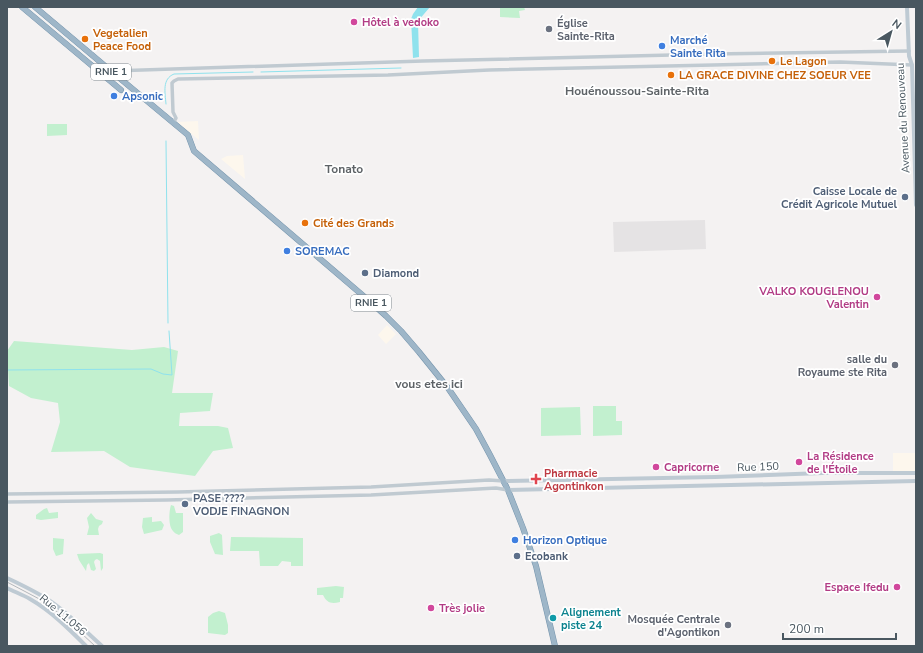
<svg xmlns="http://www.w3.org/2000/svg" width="923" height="653" font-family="'Nunito Sans',sans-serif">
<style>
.commercial{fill:#fdf7ed}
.education{fill:#e5e3e4}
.green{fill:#c2f0cf}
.water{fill:#8fe2ed}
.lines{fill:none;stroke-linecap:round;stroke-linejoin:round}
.stream{stroke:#8fe2ed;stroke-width:1}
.trunk-casing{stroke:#7594ac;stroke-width:6}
.tertiary{stroke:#c0cad1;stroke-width:3.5}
.secondary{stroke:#becad3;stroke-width:4}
.trunk{stroke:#9eb6c8;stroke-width:5}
.rail{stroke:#b4b8bc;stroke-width:1}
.hotel-dot{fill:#d1479c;stroke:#fff;stroke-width:1.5}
.worship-dot{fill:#6b7280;stroke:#fff;stroke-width:1.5}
.food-dot{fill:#e8710a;stroke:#fff;stroke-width:1.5}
.shop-dot{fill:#3f7fe0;stroke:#fff;stroke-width:1.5}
.service-dot{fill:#5c6f8a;stroke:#fff;stroke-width:1.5}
.health-dot{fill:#e0444e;stroke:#fff;stroke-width:1.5}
.culture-dot{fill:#0f9aa8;stroke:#fff;stroke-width:1.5}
.labels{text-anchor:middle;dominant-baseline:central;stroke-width:3.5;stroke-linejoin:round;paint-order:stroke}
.shield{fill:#fff;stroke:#808990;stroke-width:1}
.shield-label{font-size:10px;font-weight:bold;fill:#495760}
.hotel-label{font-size:11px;font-weight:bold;fill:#b23c85;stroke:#fff;text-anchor:start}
.worship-label{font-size:11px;font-weight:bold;fill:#5b616d;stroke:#fff;text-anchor:end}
.food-label{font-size:11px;font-weight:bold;fill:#c56008;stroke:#fff;text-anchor:start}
.shop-label{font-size:11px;font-weight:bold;fill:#366cbe;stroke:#fff;text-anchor:start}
.street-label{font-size:11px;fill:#495760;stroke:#fff}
.service-label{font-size:11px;font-weight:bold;fill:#4e5e75;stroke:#fff;text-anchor:start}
.health-label{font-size:11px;font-weight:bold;fill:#be3a42;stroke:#fff;text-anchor:start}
.culture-label{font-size:11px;font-weight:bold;fill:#0d838f;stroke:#fff;text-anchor:start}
.neighbourhood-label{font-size:12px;font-weight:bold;fill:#5e6367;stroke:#fff}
</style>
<rect width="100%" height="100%" fill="#f4f2f2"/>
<path class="commercial" d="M 198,121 L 199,140 L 177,122 Z
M 243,155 L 245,179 L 221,159 L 227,156 Z
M 387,325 L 396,334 L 386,344 L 378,335 Z
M 893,453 L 916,453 L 916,471 L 893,471 Z"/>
<path class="education" d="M 705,220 L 706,249 L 614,252 L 613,222 Z"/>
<path class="green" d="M 500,7 L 524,7 L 525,10 L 519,11 L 520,18 L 500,17 Z
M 47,124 L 67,124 L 67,135 L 47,136 Z
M 14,341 L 132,350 L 164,347 L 178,351 L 172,393 L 213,393 L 210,411 L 180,413 L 179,426 L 218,426 L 228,428 L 233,448 L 213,451 L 195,476 L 130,467 L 104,451 L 51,452 L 60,422 L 58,403 L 31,398 L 9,386 L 7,351 Z
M 593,406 L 616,406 L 616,421 L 622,421 L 622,435 L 593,436 Z
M 580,407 L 581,435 L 541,436 L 541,408 Z
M 171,505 L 174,506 L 176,513 L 183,513 L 183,532 L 179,535 C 177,534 174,533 173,531 C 168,526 169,511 171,505 Z
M 47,508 L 49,513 L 58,512 L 58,518 L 41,520 L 36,519 L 36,515 L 44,509 Z
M 91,513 L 96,519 L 103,521 L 102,524 L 99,526 L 98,529 L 99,535 L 87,535 L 89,527 L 87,518 Z
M 152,517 L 152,522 L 161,521 L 164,525 L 162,530 L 144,534 L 142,527 L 143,518 Z
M 219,533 L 222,535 L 223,555 L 215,554 L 210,542 L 210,536 Z
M 231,537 L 303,538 L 303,566 L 291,566 L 291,562 L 282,561 L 278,566 L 260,566 L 259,551 L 230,551 Z
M 53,538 L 64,539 L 63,554 L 56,556 L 53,549 Z
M 100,553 L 103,554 L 103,568 L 101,571 L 100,561 L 97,559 L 95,560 L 94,562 L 96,569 L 94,571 L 91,570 L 89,563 L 87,565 L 86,571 L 79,560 L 77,554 Z
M 336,586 L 344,587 L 343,598 L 340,598 L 340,602 C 331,604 327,603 323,595 L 317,595 L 317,588 Z
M 219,611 L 225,613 L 228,625 L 228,633 L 225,635 L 208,633 L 208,617 L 213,613 Z"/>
<path class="water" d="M 418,7 L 430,7 L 418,21 L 419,57 L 413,58 L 411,19 L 413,14 Z"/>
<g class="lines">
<path class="stream" d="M 261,72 L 401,68
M 166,104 C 165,92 162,79 174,74 L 253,72
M 166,141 L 168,323
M 7,370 L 151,369 L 163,374 L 172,375 L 169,331"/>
<defs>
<path id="trunk" d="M 22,7 L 121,90
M 35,7 L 111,71 L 188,135 L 194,151 L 367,299 L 386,316 L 401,331 L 419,352 L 448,388 L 476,429 L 490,455 L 508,490 L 523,528 L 536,566 L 555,646"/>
</defs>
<use href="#trunk" class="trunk-casing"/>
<path class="tertiary" d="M 112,71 L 423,61 L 713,54 L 909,51
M 173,123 L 176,118 L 173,112 L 172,83 L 174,81 L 178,79 L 388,75 L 489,70 L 713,65 L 840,62 L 912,65
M 7,494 L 178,492 L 371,487 L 489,480 L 504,481
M 7,502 L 167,500 L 371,495 L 496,488 L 508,490"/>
<path class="secondary" d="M 907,7 L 909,56 L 912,65 L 916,205
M 504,481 L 715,477 L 822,473 L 916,473
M 508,490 L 916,481
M 7,578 C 22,585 37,592 50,601 C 69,614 85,631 102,646
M 7,588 C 15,592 23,595 30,599 C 51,611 69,629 86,646"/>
<use href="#trunk" class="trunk"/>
<path class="rail" d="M 7,582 L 45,602 L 67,620 L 95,646"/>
</g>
<g class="hotel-dot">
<circle cx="354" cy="22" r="4"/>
<circle cx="877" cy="297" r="4"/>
<circle cx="799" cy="462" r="4"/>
<circle cx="656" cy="467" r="4"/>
<circle cx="897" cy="587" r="4"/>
<circle cx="431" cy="608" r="4"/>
</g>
<g class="worship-dot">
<circle cx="549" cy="29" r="4"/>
<circle cx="895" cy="365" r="4"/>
<circle cx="728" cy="625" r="4"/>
</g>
<g class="food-dot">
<circle cx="85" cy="39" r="4"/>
<circle cx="772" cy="61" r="4"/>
<circle cx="671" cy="75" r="4"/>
<circle cx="305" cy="223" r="4"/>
</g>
<g class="shop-dot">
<circle cx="662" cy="46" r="4"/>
<circle cx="114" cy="96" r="4"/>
<circle cx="287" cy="251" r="4"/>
<circle cx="515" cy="540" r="4"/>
</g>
<g class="service-dot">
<circle cx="905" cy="197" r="4"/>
<circle cx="365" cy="273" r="4"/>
<circle cx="185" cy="504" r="4"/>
<circle cx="517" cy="556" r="4"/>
</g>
<path class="health-dot" d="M534 473h4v4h4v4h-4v4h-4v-4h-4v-4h4z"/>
<circle class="culture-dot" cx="553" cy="618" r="4"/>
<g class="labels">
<g class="shield">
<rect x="91" y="64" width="40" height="16" rx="3"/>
<rect x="351" y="295" width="40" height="16" rx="3"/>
</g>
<g class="shield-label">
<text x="111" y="72">RNIE 1</text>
<text x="371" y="303">RNIE 1</text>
</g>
<g class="hotel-label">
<text x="362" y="22">Hôtel à vedoko</text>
<text x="869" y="291" text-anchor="end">VALKO KOUGLENOU<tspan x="869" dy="13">Valentin</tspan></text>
<text x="807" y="456">La Résidence<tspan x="807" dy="13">de l'Étoile</tspan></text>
<text x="664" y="467">Capricorne</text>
<text x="889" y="587" text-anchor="end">Espace Ifedu</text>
<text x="439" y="608">Très jolie</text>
</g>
<g class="worship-label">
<text x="557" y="23" text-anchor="start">Église<tspan x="557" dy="13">Sainte-Rita</tspan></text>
<text x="887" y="359">salle du<tspan x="887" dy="13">Royaume ste Rita</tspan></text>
<text x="720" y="619">Mosquée Centrale<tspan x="720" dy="13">d'Agontikon</tspan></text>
</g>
<g class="food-label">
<text x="93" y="33">Vegetalien<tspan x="93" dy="13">Peace Food</tspan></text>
<text x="780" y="61">Le Lagon</text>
<text x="679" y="75">LA GRACE DIVINE CHEZ SOEUR VEE</text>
<text x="313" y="223">Cité des Grands</text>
</g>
<g class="shop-label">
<text x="670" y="40">Marché<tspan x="670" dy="13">Sainte Rita</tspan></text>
<text x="122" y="96">Apsonic</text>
<text x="295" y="251">SOREMAC</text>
<text x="523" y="540">Horizon Optique</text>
</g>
<g class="street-label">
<text transform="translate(903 118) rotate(-93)">Avenue du Renouveau</text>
<text transform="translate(758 467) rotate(-2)">Rue 150</text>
<text transform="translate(63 615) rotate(40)">Rue 11.056</text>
</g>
<g class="service-label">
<text x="897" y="191" text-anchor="end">Caisse Locale de<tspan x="897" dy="13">Crédit Agricole Mutuel</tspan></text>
<text x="373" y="273">Diamond</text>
<text x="193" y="498">PASE ????<tspan x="193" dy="13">VODJE FINAGNON</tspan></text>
<text x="525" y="556">Ecobank</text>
</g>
<g class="health-label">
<text x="544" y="473">Pharmacie<tspan x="544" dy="13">Agontinkon</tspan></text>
</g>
<g class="culture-label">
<text x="561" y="612">Alignement<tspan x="561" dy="13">piste 24</tspan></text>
</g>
<g class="neighbourhood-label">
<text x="637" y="91">Houénoussou-Sainte-Rita</text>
<text x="344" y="169">Tonato</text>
<text x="429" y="384">vous etes ici</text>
</g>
</g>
<rect width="923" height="653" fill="none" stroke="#495760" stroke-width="16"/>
<g transform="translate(891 32) rotate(37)" stroke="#ffffff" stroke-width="3" paint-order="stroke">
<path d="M0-3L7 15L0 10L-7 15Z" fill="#495760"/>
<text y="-6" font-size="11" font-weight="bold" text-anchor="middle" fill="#495760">N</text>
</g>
<path d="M783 633v6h113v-6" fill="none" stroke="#495760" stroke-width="2"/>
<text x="789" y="633" font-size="12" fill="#495760" stroke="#ffffff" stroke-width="3" paint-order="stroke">200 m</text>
</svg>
